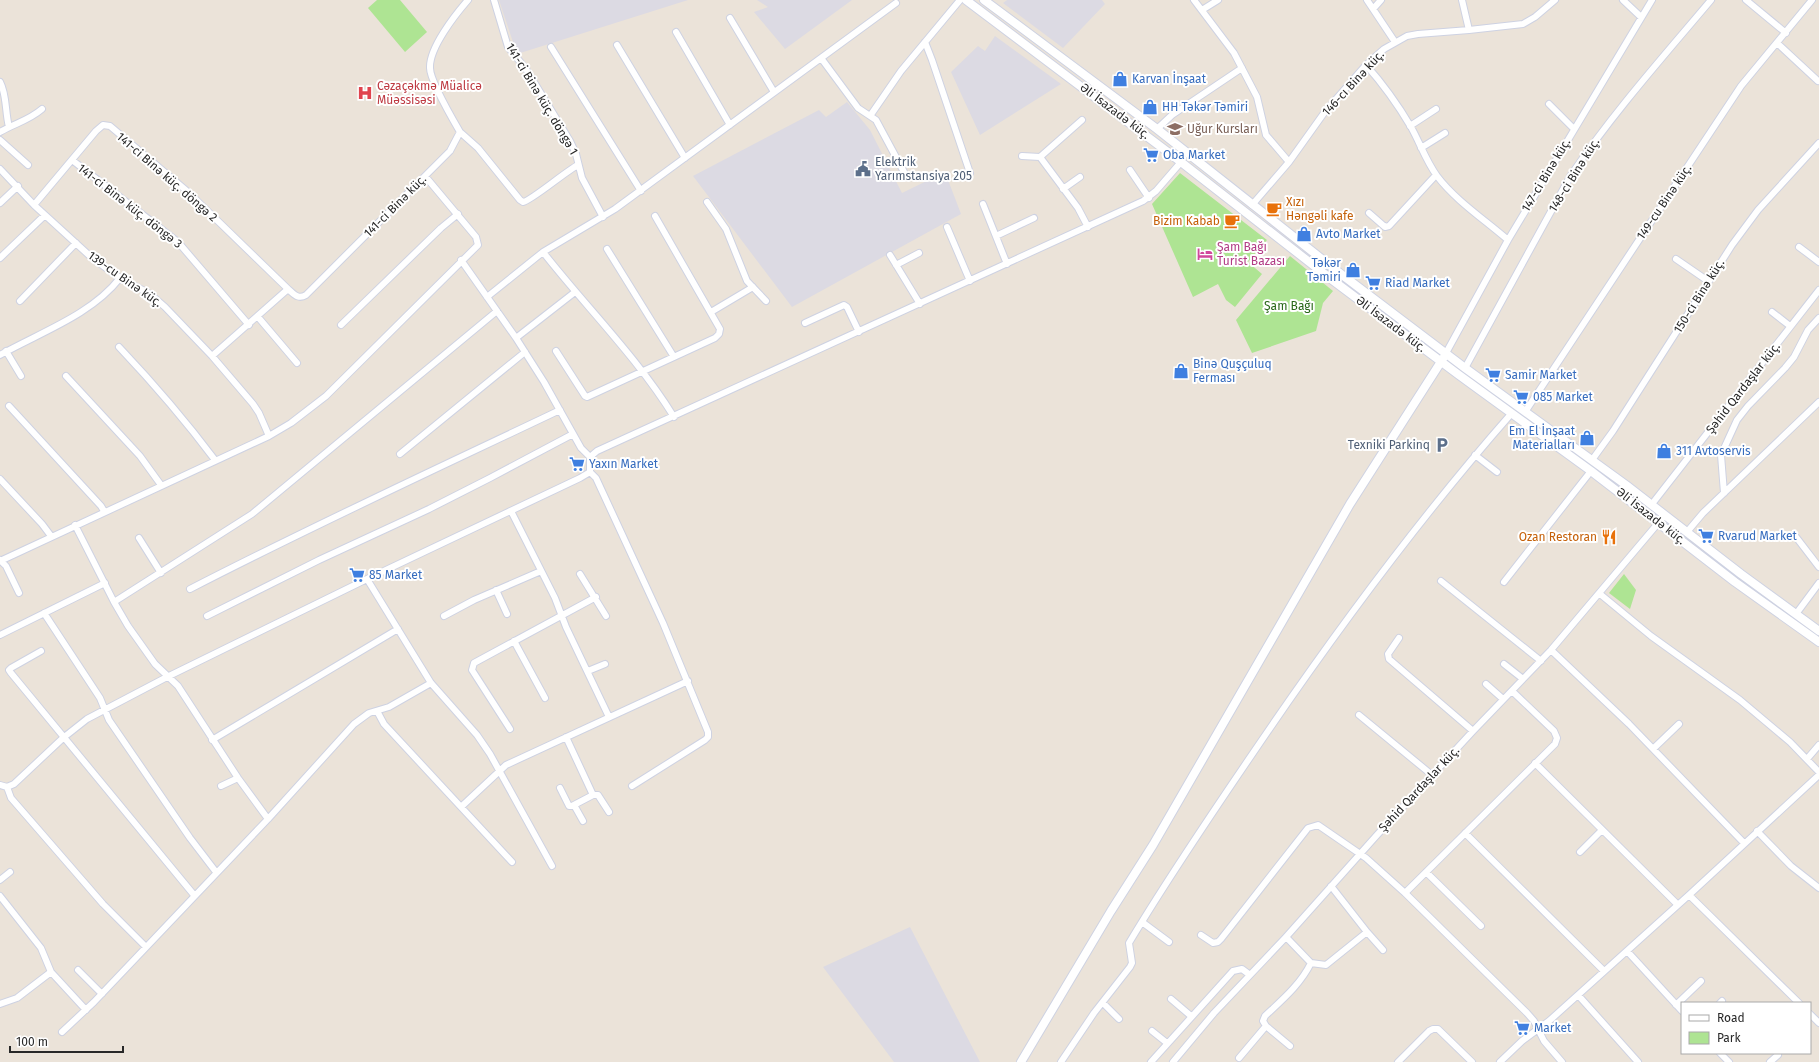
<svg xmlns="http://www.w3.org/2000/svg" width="1819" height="1062" font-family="'Fira Sans',sans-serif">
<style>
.industrial{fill:#dcdae3}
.green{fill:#aee493}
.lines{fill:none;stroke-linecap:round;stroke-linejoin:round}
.street-casing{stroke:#ced2e2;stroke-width:8}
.secondary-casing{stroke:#ced2e2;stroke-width:10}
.street{stroke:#fff;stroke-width:6}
.secondary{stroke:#fff;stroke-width:8}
.labels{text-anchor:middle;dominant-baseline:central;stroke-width:4;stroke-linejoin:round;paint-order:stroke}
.shop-label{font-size:12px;fill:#366cbe;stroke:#fff;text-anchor:start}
.street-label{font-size:12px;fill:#282828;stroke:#fff}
.health-label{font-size:12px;fill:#be3a42;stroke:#fff;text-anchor:start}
.education-label{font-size:12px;fill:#785e54;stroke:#fff;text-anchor:start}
.service-label{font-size:12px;fill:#4e5e75;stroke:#fff;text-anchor:start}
.food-label{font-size:12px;fill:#c56008;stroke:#fff;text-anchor:end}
.hotel-label{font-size:12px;fill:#b23c85;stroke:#fff;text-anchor:start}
.park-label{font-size:12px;fill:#276617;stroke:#fff}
</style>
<rect width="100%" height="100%" fill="#ebe3d9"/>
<path class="industrial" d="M 499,0 L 688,0 L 517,54 Z
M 757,0 L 852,0 L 785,49 L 754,12 L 768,7 Z
M 1007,0 L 1102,0 L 1105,4 L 1063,48 L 1003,3 Z
M 995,36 L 1061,84 L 980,135 L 951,72 L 978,46 L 985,51 Z
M 847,102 L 870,130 L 902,193 L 945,172 L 961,214 L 792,307 L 693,176 L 819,110 L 826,117 Z
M 910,927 L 980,1062 L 894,1062 L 823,967 Z"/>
<path class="green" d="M 377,0 L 400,0 L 427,32 L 405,52 L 368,8 Z
M 1180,173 L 1267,240 L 1248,262 L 1262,274 L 1235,307 L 1226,300 L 1218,284 L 1193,297 L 1152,204 Z
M 1290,256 L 1333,291 L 1323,303 L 1316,331 L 1252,353 L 1236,320 Z
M 1624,574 L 1636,590 L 1630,609 L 1609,593 Z"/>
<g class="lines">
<defs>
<path id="street" d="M 494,0 L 508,47 L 526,69 L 570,141 L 576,154 L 582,178 L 603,217
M 1194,0 L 1234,53 L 1257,97 L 1266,135 L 1289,162
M 1367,0 L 1395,42
M 1462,0 L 1469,30
M 1623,0 L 1641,17
M 1746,0 L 1786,33
M 1373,9 L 1381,0
M 1202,10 L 1218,0
M 730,18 L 774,92
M 676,32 L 730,125
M 925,42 L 932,60 L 970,173
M 1777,43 L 1818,81
M 617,45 L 685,158
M 551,47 L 641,191
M 821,58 L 858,108 L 876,120 L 904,172
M 1366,65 C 1383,84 1398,105 1411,127 C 1420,143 1426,161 1437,176 C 1455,200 1485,220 1508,240
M 0,82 C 7,95 5,112 9,127
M 1549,104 L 1574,129
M 870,116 L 901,71 L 960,0
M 1082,120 L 1040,157 L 1078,208 L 1088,227
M 1410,126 L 1436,109
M 1157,129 L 1172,115 L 1242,68
M 0,132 C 15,123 28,121 42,109
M 460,132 L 478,148 L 520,200 L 523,202 C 531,201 566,171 578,165
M 0,140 L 28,165
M 1421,148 L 1445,133
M 1022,156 L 1040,157
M 72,160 L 178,242 L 249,325
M 0,169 L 34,205 L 91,257 L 120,278 L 150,294 L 165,307 L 212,356 L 253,404 L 259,413 L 269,436
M 1130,170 L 1149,198
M 1063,189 L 1080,177
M 707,202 L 726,229 L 747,281 L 766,301
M 0,203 L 18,186
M 983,204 L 1007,264
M 34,205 L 96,131 L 103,125 L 110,126 L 188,192 L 288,289
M 1252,205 L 1289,162 L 1324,113 L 1366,65 L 1384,49 L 1407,36 L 1418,34 L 1469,30 L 1523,24 L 1535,17 L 1555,0
M 1369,213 L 1385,227 L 1389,226 L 1436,175
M 947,227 L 970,281
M 996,236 L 1034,218
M 1799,247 L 1819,262
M 607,249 L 674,357
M 543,252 C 586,307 637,357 674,417
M 890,255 L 920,304
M 0,258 L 45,215
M 1676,259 L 1708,281
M 461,260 L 516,338 L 544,382 L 581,448 L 590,457
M 896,265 L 919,253
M 487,297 L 543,252 L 615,209 L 896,3
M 20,301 L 76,243
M 711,312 L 753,287
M 1772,312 L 1790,326
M 258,317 L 297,363
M 805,323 L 844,305 L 847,307 L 859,332
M 341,325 L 441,228 L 458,214
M 516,338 L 575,292
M 119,347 C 153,383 185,420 215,460
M 6,351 L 21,376
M 556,351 L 585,396 L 587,397 L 715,338 L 719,334 L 720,329 L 655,216
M 1446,353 L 1508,240 L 1652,0
M 0,355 C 41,332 91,315 120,278
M 212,356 L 288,289 C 294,294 298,300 306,295 L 450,151 L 460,132 C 453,120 430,80 430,68 C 429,48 455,15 468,0
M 1465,368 L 1571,175 C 1613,113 1663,57 1711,0
M 66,376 L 140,456 L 161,485
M 9,406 L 101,506 L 104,511
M 1525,412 L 1741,86 L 1812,0
M 400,454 L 525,352
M 1475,455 L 1497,472
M 1592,460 L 1613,431 L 1732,245 L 1758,210 L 1819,143
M 590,472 L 596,478 L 663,623 L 708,732 L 708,737 L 705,740 L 632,786
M 0,479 L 42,524 L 51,536
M 1724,493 L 1721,455 L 1737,420 L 1748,406 L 1785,368 L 1794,357 L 1808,330 L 1819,318
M 1652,504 L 1819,290
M 511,511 L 555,598 L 566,627 L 609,717
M 75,525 L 114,602 L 128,626 L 155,664 L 178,686 L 238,778 L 268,819
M 1687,532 L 1703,513 L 1819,402
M 1796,537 L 1819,567
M 139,538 L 161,573
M 0,560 L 6,566 L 19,593
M 0,561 L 269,436 L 291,423 L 326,396 L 478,245 L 476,237 L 425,176
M 580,574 L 606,616
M 367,579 L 431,683 L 477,735 L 490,754 L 552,866
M 1441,581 L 1541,661
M 1504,582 L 1591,471
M 190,589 C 312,526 436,469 560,410
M 496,590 L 507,614
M 1600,594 L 1651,636 L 1740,700 L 1790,742 L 1819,772
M 114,602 L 252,514 L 497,311
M 44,613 L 100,698 L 109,720 L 190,838 L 216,872
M 1796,614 L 1819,583
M 207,616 L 319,560 L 429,509 L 490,478 L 573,434
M 444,616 L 474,600 L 541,571
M 0,635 L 105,583
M 1399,638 L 1388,654 L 1389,659 L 1473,731
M 514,641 L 545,698
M 1551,650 L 1629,724 L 1744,843
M 41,651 L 11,668 L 9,670 L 11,673 L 194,895
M 1504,664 L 1523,679
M 588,671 L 605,664
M 1486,684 L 1503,699
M 377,711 L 384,724 L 512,862
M 1359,715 L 1432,775
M 510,729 L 472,670 L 474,663 L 596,597
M 212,740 L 398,629
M 1654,748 L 1679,724
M 1807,759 L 1819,745
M 1535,763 L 1678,905
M 0,785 L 7,787 L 14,784 L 63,738 L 87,719 L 167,677 L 367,579 L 580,478 L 590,472 L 590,457 L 597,451 L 1143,201 L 1156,191 L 1181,162
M 221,786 L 238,778
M 7,787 L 11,798 L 103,904 L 146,947
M 560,788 L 569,806 L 572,806 L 593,795 L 566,737
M 593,795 L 598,795 L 609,812
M 574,805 L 583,821
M 461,807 L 506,765 L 688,681
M 1757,831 L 1791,866 L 1819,888
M 1465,833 L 1604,971
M 1580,852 L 1602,830
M 1426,872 L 1481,926
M 0,880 L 10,872
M 1331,886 L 1367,932 L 1383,950
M 1405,893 L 1555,744 L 1557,738 L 1554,731 L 1512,691
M 1689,895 L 1799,1003
M 0,896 L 41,948 L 51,972 L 86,1010
M 1142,922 L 1169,942
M 1201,935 L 1213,943 L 1218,942 L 1221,939 L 1308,828 L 1318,825 L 1366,858 L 1405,893 L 1527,1013 L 1534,1021 L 1544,1041 L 1562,1062
M 1627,951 L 1682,1011
M 1311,963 L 1326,965 L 1367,932
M 78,970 L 102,994
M 1578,995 L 1638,1062
M 1171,999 L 1191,1016
M 1103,1003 L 1119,1019
M 1720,1003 L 1722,1001
M 0,1004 L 17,998 L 51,972
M 1676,1005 L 1701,981
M 1810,1014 L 1819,1023
M 1266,1026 L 1290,1046
M 1152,1031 L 1167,1043
M 62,1032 L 94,1002 L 268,819 L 354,724 L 369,713 L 389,707 L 431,683
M 1720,1053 L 1729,1062
M 1239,1058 L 1266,1026 L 1263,1021 L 1265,1016 C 1282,1000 1300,985 1311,963 L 1286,937
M 1061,1062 L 1094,1013 L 1130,967 L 1132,963 L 1129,943 C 1168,878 1210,816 1253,753 C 1333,635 1417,521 1511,414
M 1151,1062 L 1233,971 L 1242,969 L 1250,975
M 1173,1062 L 1214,1013 L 1286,937 L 1377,835 L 1473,731 L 1551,650 L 1665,515
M 1398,1062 L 1429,1031 L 1433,1029 L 1438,1029 L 1472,1062
M 1500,1062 L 1522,1041 L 1549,1021 L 1689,895 L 1819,775
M 1770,1062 L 1778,1055"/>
<path id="secondary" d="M 966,0 L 1181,162 L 1331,279 L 1459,375 L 1591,471 L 1735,582 L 1819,642
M 984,0 L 1157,129 L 1337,271 L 1465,368 L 1626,485 L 1741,574 L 1819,631
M 1021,1062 L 1111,911 L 1153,845 L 1350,504 L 1444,357"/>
</defs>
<use href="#street" class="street-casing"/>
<use href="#secondary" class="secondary-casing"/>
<use href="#street" class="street"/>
<use href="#secondary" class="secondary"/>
</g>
<defs>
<symbol id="shop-bare" viewBox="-9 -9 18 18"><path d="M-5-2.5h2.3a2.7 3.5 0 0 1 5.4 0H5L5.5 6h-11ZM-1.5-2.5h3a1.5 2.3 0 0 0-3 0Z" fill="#3f7fe0" stroke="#fff" stroke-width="2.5" paint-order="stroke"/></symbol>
<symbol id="hospital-bare" viewBox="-9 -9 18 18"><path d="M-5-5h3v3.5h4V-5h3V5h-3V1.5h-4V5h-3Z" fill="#e0444e" stroke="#fff" stroke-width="2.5" paint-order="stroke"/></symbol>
<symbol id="university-bare" viewBox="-9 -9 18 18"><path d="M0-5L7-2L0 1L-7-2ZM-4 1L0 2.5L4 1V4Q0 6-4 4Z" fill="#8d6e63" stroke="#fff" stroke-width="2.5" paint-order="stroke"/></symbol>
<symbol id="supermarket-bare" viewBox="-9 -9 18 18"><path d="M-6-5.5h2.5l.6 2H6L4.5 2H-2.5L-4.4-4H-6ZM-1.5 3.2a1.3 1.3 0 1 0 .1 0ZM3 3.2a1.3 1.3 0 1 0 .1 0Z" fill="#3f7fe0" stroke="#fff" stroke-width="2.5" paint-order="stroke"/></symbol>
<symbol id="civic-bare" viewBox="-9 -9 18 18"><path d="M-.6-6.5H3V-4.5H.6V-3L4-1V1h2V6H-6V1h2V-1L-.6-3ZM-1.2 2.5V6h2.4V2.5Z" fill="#5c6f8a" stroke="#fff" stroke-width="2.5" paint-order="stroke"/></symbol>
<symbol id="cafe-bare" viewBox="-9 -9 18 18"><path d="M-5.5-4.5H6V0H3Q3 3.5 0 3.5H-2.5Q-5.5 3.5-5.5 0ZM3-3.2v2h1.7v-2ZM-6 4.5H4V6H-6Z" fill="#e8710a" stroke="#fff" stroke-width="2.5" paint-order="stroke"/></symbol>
<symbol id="hotel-bare" viewBox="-9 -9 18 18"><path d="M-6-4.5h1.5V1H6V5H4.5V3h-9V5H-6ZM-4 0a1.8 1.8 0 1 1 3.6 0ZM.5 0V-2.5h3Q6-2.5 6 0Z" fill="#d1479c" stroke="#fff" stroke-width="2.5" paint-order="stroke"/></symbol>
<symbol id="parking-bare" viewBox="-9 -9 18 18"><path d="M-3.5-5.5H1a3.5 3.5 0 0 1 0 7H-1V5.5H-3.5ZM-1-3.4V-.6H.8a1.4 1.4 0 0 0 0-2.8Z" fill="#5c6f8a" stroke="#fff" stroke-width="2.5" paint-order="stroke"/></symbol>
<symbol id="restaurant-bare" viewBox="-9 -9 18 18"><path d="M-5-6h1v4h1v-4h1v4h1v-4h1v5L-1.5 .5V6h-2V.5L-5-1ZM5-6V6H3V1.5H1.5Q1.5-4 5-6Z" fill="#e8710a" stroke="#fff" stroke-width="2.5" paint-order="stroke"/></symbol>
</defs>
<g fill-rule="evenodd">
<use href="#shop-bare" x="1109" y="68" width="22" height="22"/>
<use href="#hospital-bare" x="354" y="82" width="22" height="22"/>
<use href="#shop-bare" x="1139" y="96" width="22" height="22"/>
<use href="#university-bare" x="1164" y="118" width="22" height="22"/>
<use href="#supermarket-bare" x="1140" y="144" width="22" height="22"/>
<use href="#civic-bare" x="852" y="158" width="22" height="22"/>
<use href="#cafe-bare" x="1263" y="198" width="22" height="22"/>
<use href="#cafe-bare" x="1221" y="210" width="22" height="22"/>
<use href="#shop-bare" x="1293" y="223" width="22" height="22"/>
<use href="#hotel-bare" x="1194" y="243" width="22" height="22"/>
<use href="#shop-bare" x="1342" y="259" width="22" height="22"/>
<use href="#supermarket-bare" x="1362" y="272" width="22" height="22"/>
<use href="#shop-bare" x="1170" y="360" width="22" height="22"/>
<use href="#supermarket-bare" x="1482" y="364" width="22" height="22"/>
<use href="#supermarket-bare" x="1510" y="386" width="22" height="22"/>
<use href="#shop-bare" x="1576" y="427" width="22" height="22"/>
<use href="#parking-bare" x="1431" y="434" width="22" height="22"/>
<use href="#shop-bare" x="1653" y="440" width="22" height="22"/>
<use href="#supermarket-bare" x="566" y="453" width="22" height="22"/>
<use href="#supermarket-bare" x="1695" y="525" width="22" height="22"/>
<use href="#restaurant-bare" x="1598" y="526" width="22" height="22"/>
<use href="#supermarket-bare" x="346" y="564" width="22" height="22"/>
<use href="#supermarket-bare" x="1511" y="1017" width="22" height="22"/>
</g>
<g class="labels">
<g class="shop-label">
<text x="1132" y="79">Karvan İnşaat</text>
<text x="1162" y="107">HH Təkər Təmiri</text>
<text x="1163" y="155">Oba Market</text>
<text x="1316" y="234">Avto Market</text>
<text x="1341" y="263" text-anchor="end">Təkər<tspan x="1341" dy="14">Təmiri</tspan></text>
<text x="1385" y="283">Riad Market</text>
<text x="1193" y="364">Binə Quşçuluq<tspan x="1193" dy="14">Ferması</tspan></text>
<text x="1505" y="375">Samir Market</text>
<text x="1533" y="397">085 Market</text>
<text x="1575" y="431" text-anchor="end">Em El İnşaat<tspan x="1575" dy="14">Materialları</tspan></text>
<text x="1676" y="451">311 Avtoservis</text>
<text x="589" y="464">Yaxın Market</text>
<text x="1718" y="536">Rvarud Market</text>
<text x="369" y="575">85 Market</text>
<text x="1534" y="1028">Market</text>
</g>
<g class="street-label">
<text transform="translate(1353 83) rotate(-47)">146-cı Binə küç.</text>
<text transform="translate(542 99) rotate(59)">141-ci Binə küç. döngə 1</text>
<text transform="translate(1115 111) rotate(37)">Əli İsazadə küç.</text>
<text transform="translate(1546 175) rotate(-59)">147-ci Binə küç.</text>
<text transform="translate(1574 175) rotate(-58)">148-ci Binə küç.</text>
<text transform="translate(167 177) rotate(41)">141-ci Binə küç. döngə 2</text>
<text transform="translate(1664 202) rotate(-56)">149-cu Binə küç.</text>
<text transform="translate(130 206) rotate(38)">141-ci Binə küç. döngə 3</text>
<text transform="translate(395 206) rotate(-45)">141-ci Binə küç.</text>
<text transform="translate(125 279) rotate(35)">139-cu Binə küç.</text>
<text transform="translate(1699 296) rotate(-58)">150-ci Binə küç.</text>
<text transform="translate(1391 324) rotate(37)">Əli İsazadə küç.</text>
<text transform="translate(1743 388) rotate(-52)">Şəhid Qardaşlar küç.</text>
<text transform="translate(1651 516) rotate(38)">Əli İsazadə küç.</text>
<text transform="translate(1419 789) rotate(-47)">Şəhid Qardaşlar küç.</text>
</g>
<g class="health-label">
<text x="377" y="86">Cəzaçəkmə Müalicə<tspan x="377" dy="14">Müəssisəsi</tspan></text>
</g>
<g class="education-label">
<text x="1187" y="129">Uğur Kursları</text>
</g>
<g class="service-label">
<text x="875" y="162">Elektrik<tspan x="875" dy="14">Yarımstansiya 205</tspan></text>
<text x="1430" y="445" text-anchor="end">Texniki Parkinq</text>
</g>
<g class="food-label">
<text x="1286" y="202" text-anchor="start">Xızı<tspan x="1286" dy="14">Həngəli kafe</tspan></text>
<text x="1220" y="221">Bizim Kabab</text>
<text x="1597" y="537">Ozan Restoran</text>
</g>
<g class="hotel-label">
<text x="1217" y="247">Şam Bağı<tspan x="1217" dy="14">Turist Bazası</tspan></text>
</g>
<g class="park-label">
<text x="1289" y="306">Şam Bağı</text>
</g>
</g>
<rect x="1681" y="1002" width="130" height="52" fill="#ffffff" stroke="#a9a9a9"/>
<rect x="1689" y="1015" width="20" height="6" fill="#ffffff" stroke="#a9a9a9"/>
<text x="1717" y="1022" font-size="12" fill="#282828">Road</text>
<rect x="1689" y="1032" width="20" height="12" fill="#aee493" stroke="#a9a9a9"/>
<text x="1717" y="1042" font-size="12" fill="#282828">Park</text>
<path d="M10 1046v6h113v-6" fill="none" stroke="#282828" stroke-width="2"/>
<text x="16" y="1046" font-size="12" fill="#282828" stroke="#ffffff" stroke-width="3" paint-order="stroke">100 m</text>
</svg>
